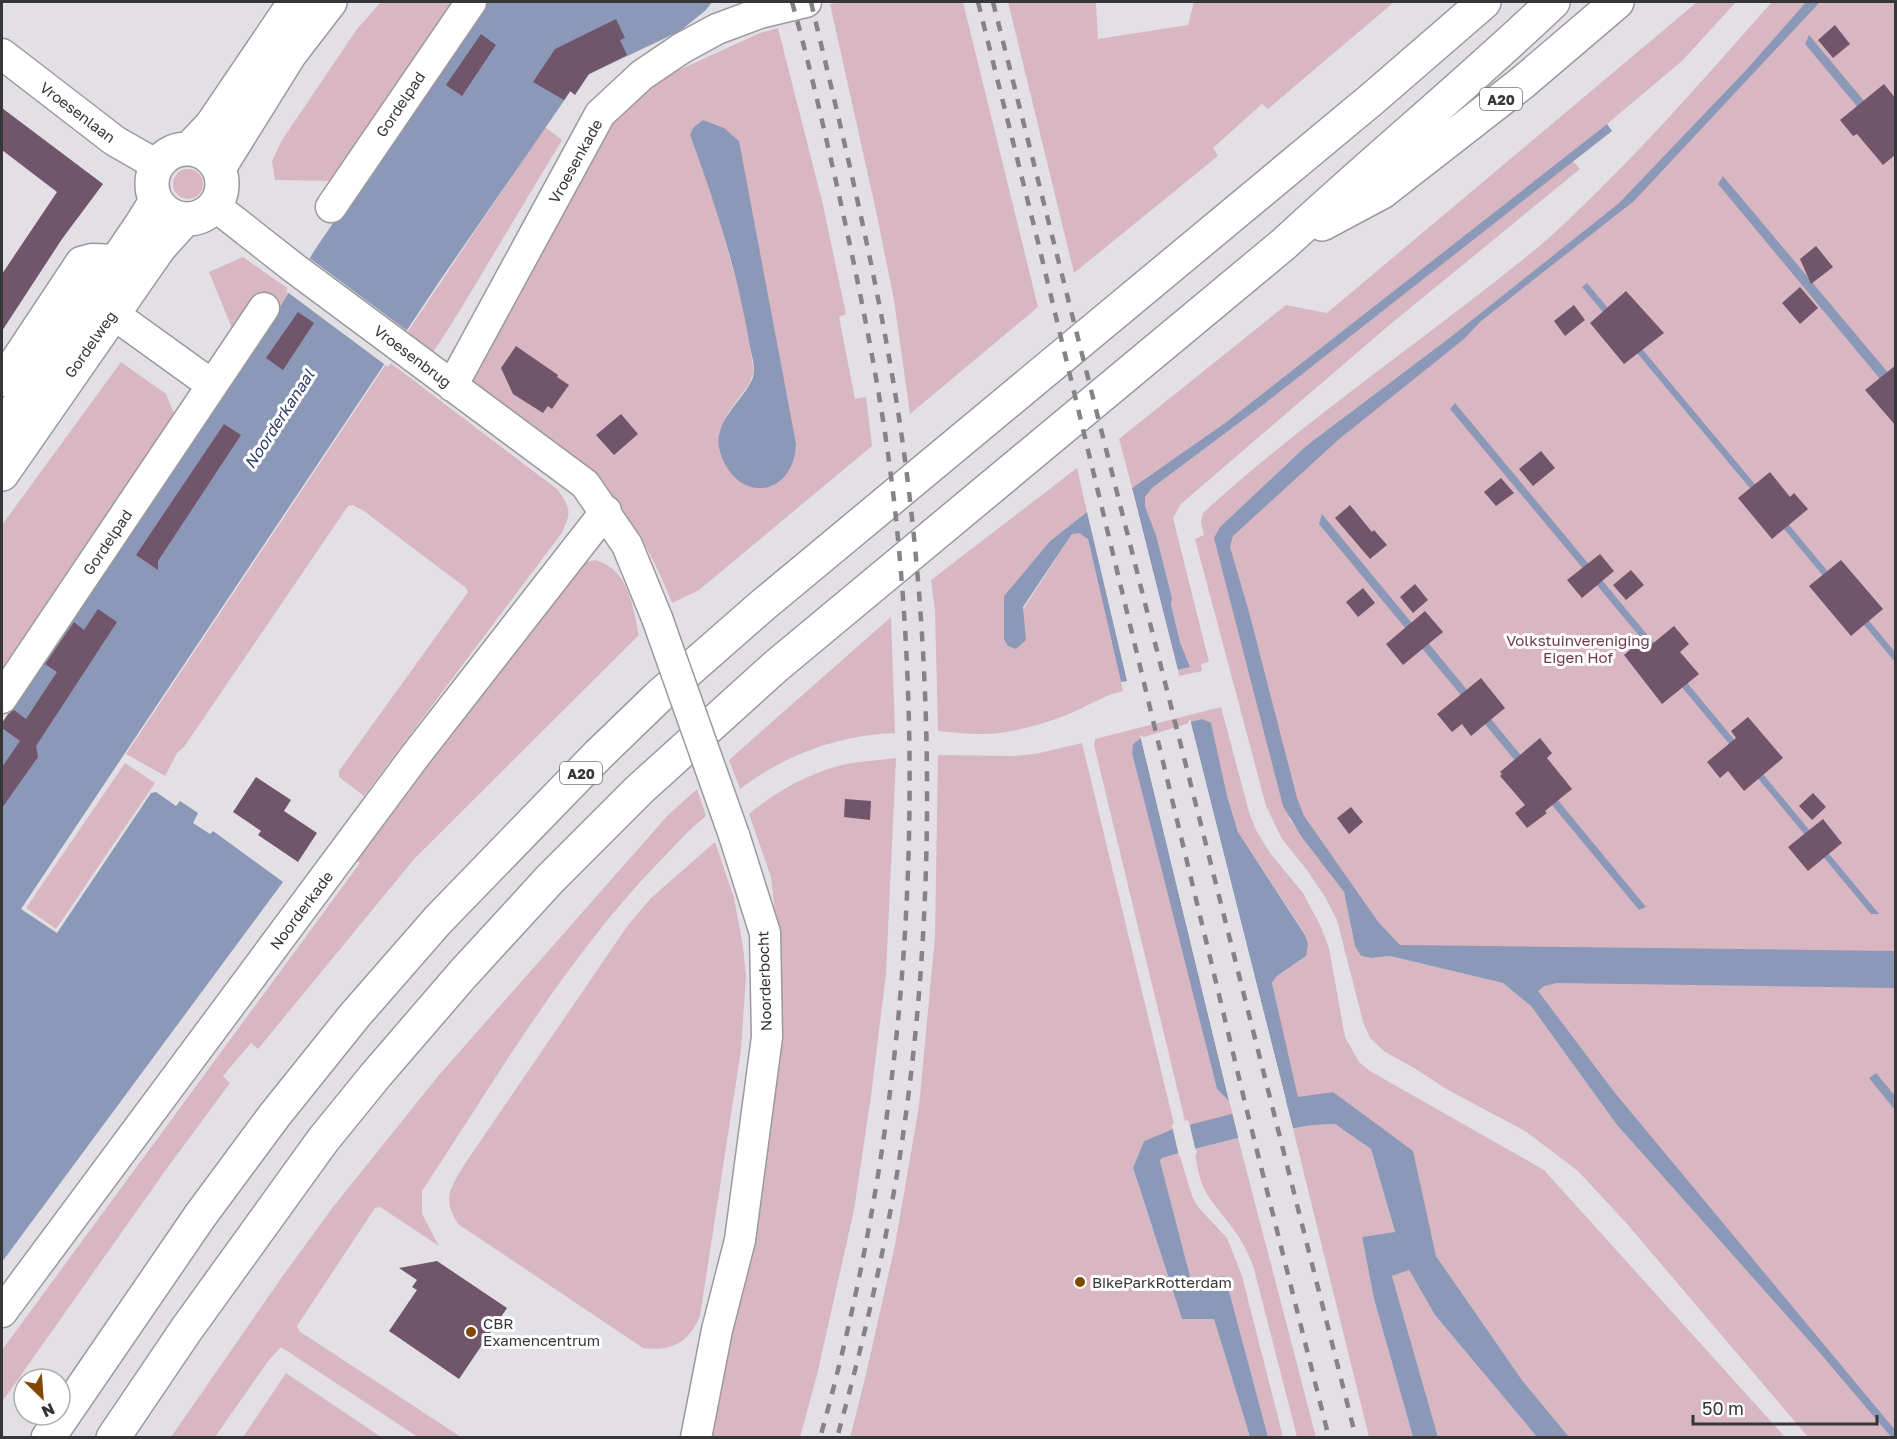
<svg xmlns="http://www.w3.org/2000/svg" width="1897" height="1439" font-family="'Golos Text',sans-serif">
<style>
.green{fill:#d8b7c2;fill-rule:evenodd}
.water{fill:#8c98b7}
.pier{fill:#e3e0e5}
.building{fill:#71556b}
.lines{fill:none;stroke-linecap:round;stroke-linejoin:round}
.street-casing{stroke:#9c999e;stroke-width:33}
.secondary-casing{stroke:#9c999e;stroke-width:36}
.highway-casing{stroke:#9c999e;stroke-width:36}
.street{stroke:#fff;stroke-width:30}
.secondary{stroke:#fff;stroke-width:33}
.highway{stroke:#fff;stroke-width:33}
.rail{stroke:#858386;stroke-width:4.5;stroke-dasharray:10 10;stroke-linecap:butt}
.street-bridge-casing{stroke:#9c999e;stroke-width:33;stroke-linecap:butt}
.street-bridge{stroke:#fff;stroke-width:30}
.poi-dot{fill:#834800;stroke:#fff;stroke-width:2}
.labels{text-anchor:middle;dominant-baseline:central;stroke-width:6;stroke-linejoin:round;paint-order:stroke}
.shield{fill:#fff;stroke:#727273;stroke-width:1.5}
.shield-label{font-size:14px;font-weight:bold;fill:#363537}
.street-label{font-size:15px;fill:#363537;stroke:#fff}
.park-label{font-size:15px;fill:#6d394d;stroke:#fff}
.poi-label{font-size:15px;fill:#363537;stroke:#fff;text-anchor:start}
.water-label{font-size:16px;font-style:italic;fill:#2f3d69;stroke:#fff}
</style>
<rect width="100%" height="100%" fill="#e3e0e5"/>
<path class="green" d="M 381,2 L 454,2 L 337,181 L 275,180 L 272,161 L 282,140 L 357,29 Z
M 840,2 L 963,2 L 1038,307 L 910,414 L 894,300 L 876,211 L 830,4 Z
M 1008,2 L 1096,2 L 1098,39 L 1188,25 L 1194,2 L 1394,2 L 1268,109 L 1262,104 L 1213,148 L 1218,156 L 1074,273 Z
M 1697,2 L 1736,2 L 1682,61 L 1607,124 L 1225,423 L 1132,488 L 1119,439 L 1286,305 L 1327,313 Z
M 1772,2 L 1806,2 L 1746,70 L 1619,203 L 1448,339 L 1306,446 L 1220,527 L 1290,820 L 1344,892 L 1355,946 L 1361,956 L 1371,958 L 1390,956 L 1503,983 L 1531,1006 L 1617,1125 L 1819,1352 L 1891,1437 L 1808,1437 L 1628,1225 L 1578,1171 L 1525,1131 L 1448,1090 L 1414,1068 L 1385,1052 L 1370,1038 L 1363,1022 L 1337,920 L 1325,897 L 1307,870 L 1282,839 L 1266,806 L 1195,539 L 1204,535 L 1201,522 L 1203,513 C 1308,417 1427,338 1537,248 C 1558,231 1577,211 1597,192 C 1658,132 1715,66 1772,2 Z
M 1811,2 L 1895,2 L 1895,1437 L 1515,972 L 1379,949 L 1351,897 L 1295,815 L 1224,542 L 1234,521 L 1624,202 Z
M 778,28 L 823,205 L 846,314 L 839,317 L 855,399 L 866,397 L 872,446 L 699,590 L 672,603 C 657,565 641,533 615,501 L 463,376 L 622,106 L 655,81 L 760,33 ZM 703,120 L 710,123 L 781,480 L 728,469 L 720,453 L 719,433 L 728,413 L 749,384 L 754,372 L 744,310 L 714,200 L 690,135 Z
M 545,127 L 562,140 L 459,312 L 432,354 L 406,334 Z
M 1573,161 L 1580,169 L 1387,327 L 1181,504 L 1173,518 L 1209,662 L 1201,664 L 1202,671 L 1179,676 L 1178,670 L 1190,667 L 1180,642 L 1171,603 L 1172,598 L 1156,535 L 1145,506 L 1145,497 L 1152,488 L 1263,405 Z
M173 184a15 15 0 1 1 30 0a15 15 0 1 1-30 0Z
M 243,257 L 290,290 L 245,360 L 209,272 Z
M 388,361 L 557,489 C 571,508 572,512 561,534 L 364,796 L 339,777 L 339,771 L 468,592 L 466,588 L 364,511 L 352,505 L 348,506 L 184,747 L 177,753 L 165,776 L 126,754 Z
M 121,362 L 166,394 L 176,418 L 2,677 L 2,525 Z
M 1077,468 L 1087,512 L 1050,541 L 1004,596 L 1004,639 L 1072,534 L 1079,532 L 1088,539 L 1123,691 C 1100,696 1081,711 1058,718 C 1037,726 1002,735 980,734 C 966,734 952,732 938,731 L 935,611 L 931,580 Z
M 595,560 C 629,569 632,605 639,635 L 415,858 L 258,1049 L 251,1043 L 223,1076 L 230,1083 L 165,1171 L 2,1402 L 2,1350 L 360,863 L 353,858 L 577,564 Z
M 891,617 L 895,733 C 839,735 784,755 740,789 L 729,760 Z
M 1221,707 L 1249,812 L 1256,830 L 1270,853 L 1303,893 L 1321,927 L 1329,948 L 1345,1037 L 1359,1062 L 1370,1071 L 1544,1170 L 1785,1437 L 1569,1437 L 1522,1380 L 1436,1256 L 1412,1151 L 1298,1098 L 1272,983 L 1277,976 L 1306,956 L 1305,934 L 1238,832 L 1202,719 L 1141,738 L 1133,744 L 1132,753 L 1217,1089 L 1229,1101 L 1233,1114 L 1189,1125 L 1188,1120 L 1185,1121 L 1094,745 L 1095,739 Z
M 1082,743 L 1174,1124 L 1172,1125 L 1173,1129 L 1144,1141 L 1133,1169 L 1182,1319 L 1214,1319 L 1250,1437 L 850,1438 L 866,1374 L 895,1245 L 919,1106 L 935,936 L 938,755 L 1013,756 L 1035,754 Z
M 896,758 L 886,974 L 871,1096 L 854,1210 L 817,1375 L 800,1437 L 698,1438 L 779,946 L 771,877 L 749,814 C 774,793 804,776 835,767 C 854,761 876,761 896,758 Z
M 125,763 L 155,783 L 56,929 L 26,908 Z
M 697,789 L 706,816 C 688,830 673,848 657,864 C 564,961 496,1079 422,1191 L 422,1214 L 439,1246 L 380,1207 L 375,1208 L 297,1326 L 299,1331 L 461,1437 L 418,1437 L 281,1347 L 269,1360 L 215,1437 L 171,1437 L 282,1277 L 333,1207 L 439,1075 L 668,815 Z
M 715,842 L 734,898 L 743,946 L 746,976 L 741,1050 L 700,1316 C 689,1342 672,1352 643,1348 L 458,1224 C 442,1198 450,1189 464,1165 L 628,925 L 651,898 Z
M 1335,1124 L 1371,1149 L 1395,1233 L 1362,1237 L 1374,1299 L 1413,1437 L 1369,1437 L 1293,1129 L 1313,1125 Z
M 1238,1138 L 1316,1437 L 1297,1437 L 1254,1269 C 1243,1235 1227,1223 1208,1196 C 1200,1184 1198,1169 1195,1155 L 1197,1154 L 1196,1149 Z
M 1179,1153 L 1192,1196 L 1198,1207 L 1227,1238 L 1242,1276 L 1283,1437 L 1268,1437 L 1225,1276 L 1191,1280 L 1160,1162 L 1162,1158 Z
M 1409,1270 L 1435,1315 L 1537,1437 L 1438,1437 L 1392,1276 Z
M 286,1373 L 381,1437 L 243,1437 Z"/>
<path class="water" d="M 484,2 L 712,2 L 706,10 L 680,31 L 579,79 L 441,279 L 21,909 L 57,933 L 151,793 L 156,792 L 176,806 L 180,801 L 198,813 L 193,823 L 210,834 L 213,831 L 283,882 L 2,1262 L 2,724 L 265,331 L 316,248 Z
M 1806,2 L 1820,2 L 1634,201 L 1481,321 L 1464,339 L 1338,440 L 1233,536 L 1230,547 L 1249,612 L 1297,798 L 1304,816 L 1379,923 L 1400,945 L 1895,951 L 1895,988 L 1557,983 L 1544,986 L 1538,991 L 1615,1093 L 1895,1430 L 1895,1437 L 1891,1437 L 1819,1352 L 1617,1125 L 1531,1006 L 1503,983 L 1390,956 L 1371,958 L 1361,956 L 1355,946 L 1344,892 L 1301,836 L 1283,806 L 1214,538 L 1220,527 L 1306,446 L 1448,339 L 1619,203 L 1746,70 Z
M 1809,35 L 1895,138 L 1895,152 L 1805,44 Z
M 703,120 L 724,128 L 739,141 L 796,444 C 794,496 739,505 721,455 C 708,420 749,399 754,373 C 755,364 750,350 749,341 C 737,271 715,202 690,135 L 693,128 Z
M 1607,124 L 1612,131 L 1263,405 L 1152,488 L 1145,497 L 1145,506 L 1156,535 L 1172,598 L 1171,604 L 1180,642 L 1190,667 L 1178,670 L 1132,488 L 1225,423 Z
M 1723,176 L 1895,381 L 1895,397 L 1718,184 Z
M 1587,283 L 1895,652 L 1895,662 L 1582,287 Z
M 1455,403 L 1879,914 L 1871,914 L 1450,409 Z
M 1087,512 L 1127,681 L 1121,682 L 1088,539 L 1079,533 L 1072,534 L 1023,607 L 1026,640 L 1016,649 L 1008,646 L 1004,639 L 1004,596 L 1050,541 Z
M 1322,514 L 1646,907 L 1639,910 L 1319,524 Z
M 1202,719 L 1211,723 L 1227,796 L 1238,832 L 1305,935 L 1308,944 L 1306,956 L 1277,976 L 1272,983 L 1298,1097 L 1333,1092 L 1413,1151 L 1436,1256 L 1522,1380 L 1569,1437 L 1537,1437 L 1435,1315 L 1409,1270 L 1392,1276 L 1438,1437 L 1413,1437 L 1374,1299 L 1362,1237 L 1395,1232 L 1371,1149 L 1335,1124 L 1313,1125 L 1238,1138 L 1179,1153 L 1162,1158 L 1160,1161 L 1191,1280 L 1225,1276 L 1268,1437 L 1250,1437 L 1214,1319 L 1182,1319 L 1133,1168 L 1144,1141 L 1173,1129 L 1286,1100 L 1190,722 Z
M 1141,738 L 1229,1101 L 1217,1089 L 1132,753 L 1133,744 Z
M 1876,1073 L 1895,1096 L 1895,1110 L 1869,1078 Z"/>
<path class="pier" d="M 308,257 L 410,333 L 388,367 L 286,291 Z
M 1131,485 L 1137,508 L 1178,673 L 1175,671 L 1129,489 Z
M 1087,509 L 1090,511 L 1114,610 L 1130,680 L 1128,684 Z
M 1190,719 L 1287,1105 L 1294,1132 L 1239,1141 L 1232,1112 L 1282,1098 L 1188,722 Z
M 1140,735 L 1144,737 L 1232,1100 L 1230,1104 Z
M 1189,1122 L 1196,1152 L 1179,1156 L 1172,1126 Z"/>
<path class="building" d="M 616,19 L 625,38 L 620,40 L 627,55 L 589,74 L 575,95 L 570,91 L 564,100 L 533,82 L 555,49 Z
M 1835,25 L 1850,44 L 1833,58 L 1818,40 Z
M 481,34 L 496,45 L 462,96 L 446,85 Z
M 1884,84 L 1896,99 L 1896,154 L 1883,165 L 1857,134 L 1853,136 L 1840,120 Z
M 2,108 L 103,184 L 62,239 L 2,331 L 2,274 L 57,192 L 2,150 Z
M 1816,246 L 1833,267 L 1811,284 L 1800,259 Z
M 1800,287 L 1818,308 L 1800,324 L 1782,303 Z
M 1626,291 L 1664,333 L 1624,364 L 1590,323 Z
M 1574,305 L 1585,320 L 1565,336 L 1554,321 Z
M 298,312 L 314,323 L 283,370 L 266,358 Z
M 516,346 L 558,375 L 557,377 L 569,385 L 552,409 L 548,406 L 543,413 L 513,394 L 501,368 Z
M 1896,365 L 1896,426 L 1865,390 Z
M 621,414 L 638,434 L 614,455 L 596,435 Z
M 224,424 L 241,435 L 158,561 L 158,570 L 136,555 Z
M 1541,451 L 1555,468 L 1533,486 L 1519,469 Z
M 1770,472 L 1790,497 L 1794,493 L 1808,509 L 1772,539 L 1738,498 Z
M 1501,478 L 1514,493 L 1496,506 L 1484,492 Z
M 1350,505 L 1372,532 L 1374,530 L 1387,545 L 1370,559 L 1335,518 Z
M 1600,554 L 1614,571 L 1582,598 L 1567,580 Z
M 1841,560 L 1883,609 L 1851,636 L 1809,586 Z
M 1631,570 L 1644,585 L 1626,600 L 1613,585 Z
M 1415,584 L 1428,600 L 1413,613 L 1400,597 Z
M 1363,588 L 1375,603 L 1358,617 L 1346,602 Z
M 98,609 L 117,622 L 36,746 L 38,757 L 2,808 L 2,767 L 20,741 L 2,728 L 2,723 L 8,714 L 14,710 L 26,719 L 57,672 L 45,664 L 74,622 L 84,630 Z
M 1425,611 L 1443,632 L 1403,665 L 1386,644 Z
M 1674,626 L 1689,644 L 1680,652 L 1699,674 L 1662,704 L 1624,655 L 1639,642 L 1645,650 Z
M 1481,678 L 1505,708 L 1471,736 L 1462,724 L 1452,732 L 1437,714 Z
M 1748,717 L 1783,758 L 1744,791 L 1728,771 L 1720,778 L 1707,762 L 1736,738 L 1731,731 Z
M 1540,738 L 1552,753 L 1547,758 L 1572,789 L 1545,811 L 1547,813 L 1527,828 L 1515,813 L 1525,805 L 1500,776 L 1502,774 L 1500,772 Z
M 256,777 L 291,800 L 284,811 L 317,833 L 298,862 L 258,835 L 261,831 L 233,812 Z
M 1813,793 L 1826,807 L 1812,820 L 1799,806 Z
M 845,799 L 871,801 L 870,820 L 844,817 Z
M 1351,807 L 1363,822 L 1349,834 L 1337,818 Z
M 1823,819 L 1842,843 L 1808,871 L 1788,847 Z
M 437,1261 L 507,1308 L 459,1379 L 389,1331 L 417,1290 L 412,1287 L 417,1280 L 399,1268 Z"/>
<g class="lines">
<defs>
<path id="street" d="M 2,54 L 115,141 L 157,165
M 215,206 L 294,268 L 585,484 L 627,545 L 657,618
M 331,207 L 471,2
M 112,313 L 212,385
M 2,381 L 81,262 L 92,259 L 117,260
M 452,386 L 600,114 L 642,75 L 682,48 L 717,29 L 760,13 L 806,2
M 2,698 L 264,308
M 2,1312 L 415,756 L 606,511
M 696,1438 L 717,1330 L 740,1240 L 767,1037 L 765,933 L 734,835"/>
<path id="secondary" d="M152 184a35 35 0 1 1 70 0a35 35 0 1 1-70 0Z
M 189,149 L 211,126 L 295,2
M 219,168 L 290,54 L 330,2
M 2,429 L 141,225 L 156,201
M 2,474 L 159,248 L 185,219"/>
<path id="highway" d="M 1322,224 L 1382,192 L 1522,83 L 1617,2
M 48,1438 L 200,1216 L 274,1116 L 355,1015 L 438,920 L 598,755 L 658,697 L 763,605 L 1372,99 L 1484,2
M 113,1438 L 186,1330 L 323,1140 L 375,1076 L 462,975 L 550,879 L 639,790 L 775,667 L 1285,243 C 1373,161 1466,85 1553,2"/>
</defs>
<use href="#street" class="street-casing"/>
<use href="#secondary" class="secondary-casing"/>
<use href="#highway" class="highway-casing"/>
<use href="#street" class="street"/>
<use href="#secondary" class="secondary"/>
<use href="#highway" class="highway"/>
<path class="rail" d="M 792,2 C 809,62 823,125 837,186 C 863,303 887,420 898,539 C 927,840 902,1146 820,1438
M 811,2 C 846,149 882,295 903,445 C 936,685 936,935 897,1174 C 882,1263 861,1351 837,1438
M 978,2 L 1037,238 L 1246,1107 L 1329,1438
M 993,2 L 1356,1438"/>
<defs>
<path id="street-bridge" d="M 657,618 L 734,835"/>
</defs>
<use href="#street-bridge" class="street-bridge-casing"/>
<use href="#street-bridge" class="street-bridge"/>
</g>
<g class="poi-dot">
<circle cx="1080" cy="1282" r="6"/>
<circle cx="471" cy="1332" r="6"/>
</g>
<g class="labels">
<g class="shield">
<rect x="1480" y="88" width="42" height="22" rx="4.5"/>
<rect x="560" y="762" width="42" height="22" rx="4.5"/>
</g>
<g class="shield-label">
<text x="1501" y="99">A20</text>
<text x="581" y="773">A20</text>
</g>
<g class="street-label">
<text transform="translate(400 104) rotate(-56)">Gordelpad</text>
<text transform="translate(78 112) rotate(37)">Vroesenlaan</text>
<text transform="translate(575 161) rotate(-61)">Vroesenkade</text>
<text transform="translate(90 344) rotate(-55)">Gordelweg</text>
<text transform="translate(413 356) rotate(37)">Vroesenbrug</text>
<text transform="translate(107 542) rotate(-56)">Gordelpad</text>
<text transform="translate(301 910) rotate(-53)">Noorderkade</text>
<text transform="translate(764 981) rotate(-92)">Noorderbocht</text>
</g>
<g class="park-label">
<text x="1578" y="640">Volkstuinvereniging<tspan x="1578" dy="17">Eigen Hof</tspan></text>
</g>
<g class="poi-label">
<text x="1092" y="1282">BikeParkRotterdam</text>
<text x="483" y="1323">CBR<tspan x="483" dy="17">Examencentrum</tspan></text>
</g>
<g class="water-label">
<text transform="translate(279 419) rotate(-57)">Noorderkanaal</text>
</g>
</g>
<rect width="1897" height="1439" fill="none" stroke="#363537" stroke-width="6"/>
<g transform="translate(42 1397) rotate(155)"><circle r="28" fill="#ffffff" stroke="#afaeaf" stroke-width="1.5"/>
<path d="M0-4.5L10 22L0 15L-10 22Z" fill="#834800"/>
<text y="-9" font-size="16" font-weight="bold" text-anchor="middle" fill="#363537">N</text>
</g>
<path d="M1693 1415v9h184v-9" fill="none" stroke="#363537" stroke-width="3"/>
<text x="1702" y="1415" font-size="18" fill="#363537" stroke="#ffffff" stroke-width="4.5" paint-order="stroke">50 m</text>
</svg>
